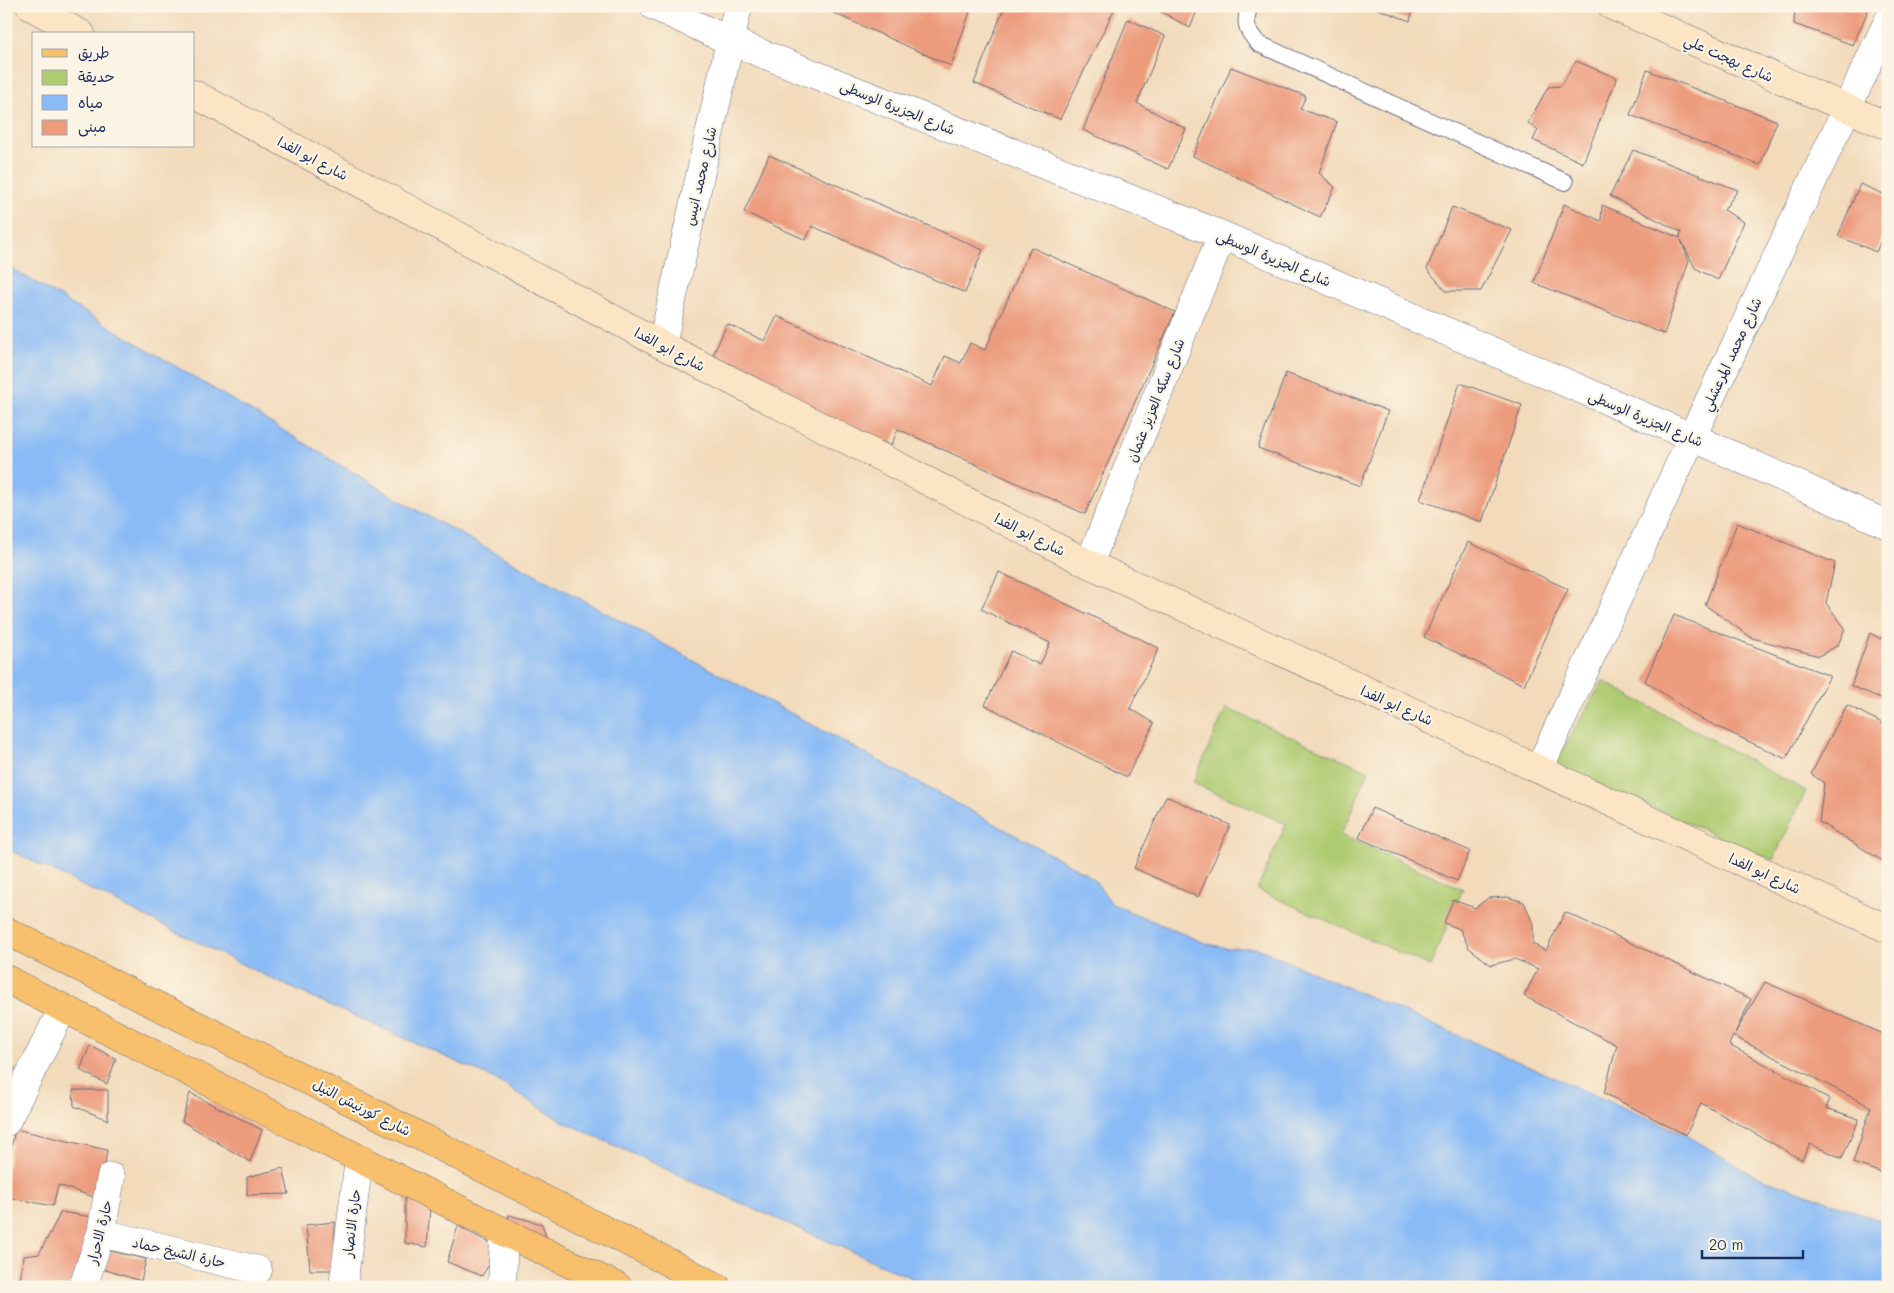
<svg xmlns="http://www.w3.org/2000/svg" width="1894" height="1293" font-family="Mali,'Playpen Sans Arabic',sans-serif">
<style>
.green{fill:#afcb71;stroke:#657d68}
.water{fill:#8abbf6;stroke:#5275aa}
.building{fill:#ec9b7d}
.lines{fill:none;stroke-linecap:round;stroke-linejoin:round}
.lane-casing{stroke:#666b7e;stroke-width:18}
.street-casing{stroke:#666b7e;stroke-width:29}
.secondary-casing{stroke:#666b7e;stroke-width:29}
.primary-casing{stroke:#666b7e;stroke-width:29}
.lane{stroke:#fff;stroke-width:16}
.street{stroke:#fff;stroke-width:28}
.secondary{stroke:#fce5c4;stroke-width:28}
.primary{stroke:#f8bf6c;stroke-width:28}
.labels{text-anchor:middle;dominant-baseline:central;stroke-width:4.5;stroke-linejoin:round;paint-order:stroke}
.street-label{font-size:14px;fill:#1b2f5e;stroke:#fcf5e5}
</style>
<rect width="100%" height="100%" fill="#fcf5e5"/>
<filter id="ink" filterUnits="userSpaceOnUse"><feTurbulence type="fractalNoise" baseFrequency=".02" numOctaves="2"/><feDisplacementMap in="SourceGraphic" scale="10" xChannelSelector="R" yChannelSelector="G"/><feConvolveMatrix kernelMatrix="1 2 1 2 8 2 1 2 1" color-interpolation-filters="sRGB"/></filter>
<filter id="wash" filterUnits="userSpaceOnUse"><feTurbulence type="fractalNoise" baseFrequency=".0096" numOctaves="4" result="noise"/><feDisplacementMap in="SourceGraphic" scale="20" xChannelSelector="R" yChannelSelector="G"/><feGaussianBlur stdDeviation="1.12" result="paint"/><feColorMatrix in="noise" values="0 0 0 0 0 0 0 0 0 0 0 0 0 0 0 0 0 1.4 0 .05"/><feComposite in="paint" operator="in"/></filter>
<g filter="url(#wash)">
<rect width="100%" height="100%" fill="#f2daba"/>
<path class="green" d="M 1603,681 L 1806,791 L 1773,860 L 1553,765 Z
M 1226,708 L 1369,771 L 1341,835 L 1463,889 L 1430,966 L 1257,890 L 1286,824 L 1193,783 Z"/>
<path class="water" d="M 6,265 L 413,508 L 1085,873 L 1096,882 L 1112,904 L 1207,944 L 1227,948 L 1257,948 L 1686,1135 L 1753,1175 L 1888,1223 L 1888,1287 L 932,1287 L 698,1184 L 560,1120 L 495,1079 L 272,979 L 6,848 Z"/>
<g id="blocks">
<path class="building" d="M 818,6 L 972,6 L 951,66 Z
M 1005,6 L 1106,6 L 1114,10 L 1060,119 L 974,83 Z
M 1151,6 L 1199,6 L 1190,28 Z
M 1370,6 L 1413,6 L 1410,21 Z
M 1795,6 L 1870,6 L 1853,45 L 1794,24 Z
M 1128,19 L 1165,36 L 1137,103 L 1186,129 L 1168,169 L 1083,130 Z
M 1576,61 L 1617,78 L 1583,163 L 1533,140 L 1538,130 L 1528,123 L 1548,87 L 1561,86 Z
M 1231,67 L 1306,96 L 1300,109 L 1337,122 L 1319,173 L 1335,187 L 1320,217 L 1193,156 Z
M 1647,70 L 1777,121 L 1760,165 L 1630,115 Z
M 1633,150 L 1738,190 L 1724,210 L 1744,222 L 1718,280 L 1695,268 L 1681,240 L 1689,261 L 1664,334 L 1534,283 L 1564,204 L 1601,221 L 1602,205 L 1680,238 L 1681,232 L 1610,196 Z
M 769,155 L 983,250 L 965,293 L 812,226 L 806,240 L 744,212 Z
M 1860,184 L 1888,196 L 1888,225 L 1876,252 L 1838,236 Z
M 1452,207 L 1512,230 L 1481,291 L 1446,291 L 1427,269 Z
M 1031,247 L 1175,312 L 1085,514 L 898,429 L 891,446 L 709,364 L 727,324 L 765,341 L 777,316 L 932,386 L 945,356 L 961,363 L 970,343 L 985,350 Z
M 1286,373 L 1388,411 L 1360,486 L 1258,448 Z
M 1460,383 L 1522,405 L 1482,522 L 1420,500 Z
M 1737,523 L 1835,563 L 1826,603 L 1845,628 L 1838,645 L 1819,656 L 1752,638 L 1705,605 Z
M 1468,542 L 1568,589 L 1524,685 L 1424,637 Z
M 999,572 L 1159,648 L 1130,708 L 1154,723 L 1127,777 L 985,705 L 1011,651 L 1040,665 L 1050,643 L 981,609 Z
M 1674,615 L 1830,676 L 1786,759 L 1697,717 L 1645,681 Z
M 1888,623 L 1888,701 L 1851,686 L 1870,633 L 1881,639 Z
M 1847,705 L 1888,726 L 1888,864 L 1819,822 L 1824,783 L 1811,774 Z
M 1166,796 L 1230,825 L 1198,897 L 1134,868 Z
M 1372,808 L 1470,851 L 1457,881 L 1359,838 Z
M 1507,897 L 1524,902 L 1533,924 L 1533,944 L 1546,951 L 1565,912 L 1751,999 L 1735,1033 L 1765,982 L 1888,1036 L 1888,1175 L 1853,1163 L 1871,1107 L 1733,1036 L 1729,1045 L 1830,1099 L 1826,1108 L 1859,1119 L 1842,1158 L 1810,1144 L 1802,1160 L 1701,1103 L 1686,1135 L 1604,1093 L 1617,1045 L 1524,996 L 1538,969 L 1515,959 L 1491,965 L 1469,948 L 1460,929 L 1444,923 L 1453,900 L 1475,908 L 1488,898 Z
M 90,1045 L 116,1059 L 107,1084 L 80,1070 Z
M 6,1065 L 15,1068 L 6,1092 Z
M 73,1090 L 108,1090 L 108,1120 L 74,1106 Z
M 190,1093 L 262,1130 L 250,1162 L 182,1121 Z
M 15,1129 L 107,1150 L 100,1199 L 58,1185 L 53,1206 L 6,1197 L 6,1175 Z
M 283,1168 L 289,1194 L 247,1195 L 247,1177 Z
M 405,1191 L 430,1206 L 427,1247 L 405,1243 Z
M 61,1212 L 98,1218 L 73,1287 L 19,1287 L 24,1256 L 39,1254 Z
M 509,1215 L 542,1224 L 548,1243 L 504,1232 Z
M 335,1222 L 334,1270 L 310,1270 L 306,1225 Z
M 458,1226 L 499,1248 L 482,1276 L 447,1262 Z
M 101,1249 L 146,1259 L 141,1281 L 96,1267 Z"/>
</g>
</g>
<g filter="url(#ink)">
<use href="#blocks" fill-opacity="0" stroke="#666b7e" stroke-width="1"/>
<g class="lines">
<defs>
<path id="lane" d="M 1250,6 C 1243,22 1247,32 1259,44 L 1565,182"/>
<path id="street" d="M 654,6 L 730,41 L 1222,235 L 1692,437 L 1888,525
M 662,345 L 738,6
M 1089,564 L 1222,235
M 1539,769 L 1692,437 L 1888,21
M 6,1122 L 63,1008
M 101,1233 L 258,1270
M 83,1287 L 101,1233 L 111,1177
M 343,1287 L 359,1159
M 502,1287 L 504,1232"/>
<path id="secondary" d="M 30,6 L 81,34
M 1612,6 L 1888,126
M 194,94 L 662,345 L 1089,564 L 1888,929"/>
<path id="primary" d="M 6,931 L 372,1112 L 717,1287
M 6,979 L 504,1232 L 618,1287"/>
</defs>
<use href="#lane" class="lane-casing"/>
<use href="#street" class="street-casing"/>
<use href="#secondary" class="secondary-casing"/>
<use href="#primary" class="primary-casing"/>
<use href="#lane" class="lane"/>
<use href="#street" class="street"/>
<use href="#secondary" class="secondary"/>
<use href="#primary" class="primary"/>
</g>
</g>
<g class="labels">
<g class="street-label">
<text transform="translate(1729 58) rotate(24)">شارع بهجت علي</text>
<text transform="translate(898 107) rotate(22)">شارع الجزيرة الوسطى</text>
<text transform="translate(313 158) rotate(28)">شارع ابو الفدا</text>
<text transform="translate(700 176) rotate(-77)">شارع محمد انيس</text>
<text transform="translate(1274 258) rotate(23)">شارع الجزيرة الوسطى</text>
<text transform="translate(670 349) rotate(28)">شارع ابو الفدا</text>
<text transform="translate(1731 354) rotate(-65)">شارع محمد المرعشلي</text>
<text transform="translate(1155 400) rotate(-68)">شارع سكه العزيز عثمان</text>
<text transform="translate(1646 418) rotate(23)">شارع الجزيرة الوسطى</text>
<text transform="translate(1030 534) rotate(27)">شارع ابو الفدا</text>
<text transform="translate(1397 705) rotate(24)">شارع ابو الفدا</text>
<text transform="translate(1765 873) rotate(25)">شارع ابو الفدا</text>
<text transform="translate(362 1107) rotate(27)">شارع كورنيش النيل</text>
<text transform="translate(351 1223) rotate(-83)">حارة الانصار</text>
<text transform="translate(99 1232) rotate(-76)">حارة الاحرار</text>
<text transform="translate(179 1252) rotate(13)">حارة الشيخ حماد</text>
</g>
</g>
<rect width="1894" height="1293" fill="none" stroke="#fcf5e5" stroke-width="25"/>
<rect x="32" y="32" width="162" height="115" fill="#fcf5e5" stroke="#a2a6af"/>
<rect x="42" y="49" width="25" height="8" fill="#f8bf6c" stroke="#a2a6af"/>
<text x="78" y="58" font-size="15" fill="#1b2f5e">طريق</text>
<rect x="42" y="70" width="25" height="15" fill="#afcb71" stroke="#a2a6af"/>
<text x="78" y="82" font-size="15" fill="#1b2f5e">حديقة</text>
<rect x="42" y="95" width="25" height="15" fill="#8abbf6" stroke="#a2a6af"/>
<text x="78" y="108" font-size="15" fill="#1b2f5e">مياه</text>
<rect x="42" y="120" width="25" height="15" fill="#ec9b7d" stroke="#a2a6af"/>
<text x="78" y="132" font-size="15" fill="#1b2f5e">مبنى</text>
<path d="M1702 1250v8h101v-8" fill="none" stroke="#1b2f5e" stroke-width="2.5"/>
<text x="1709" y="1250" font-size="15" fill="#1b2f5e" stroke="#fcf5e5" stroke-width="4" paint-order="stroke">20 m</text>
</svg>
